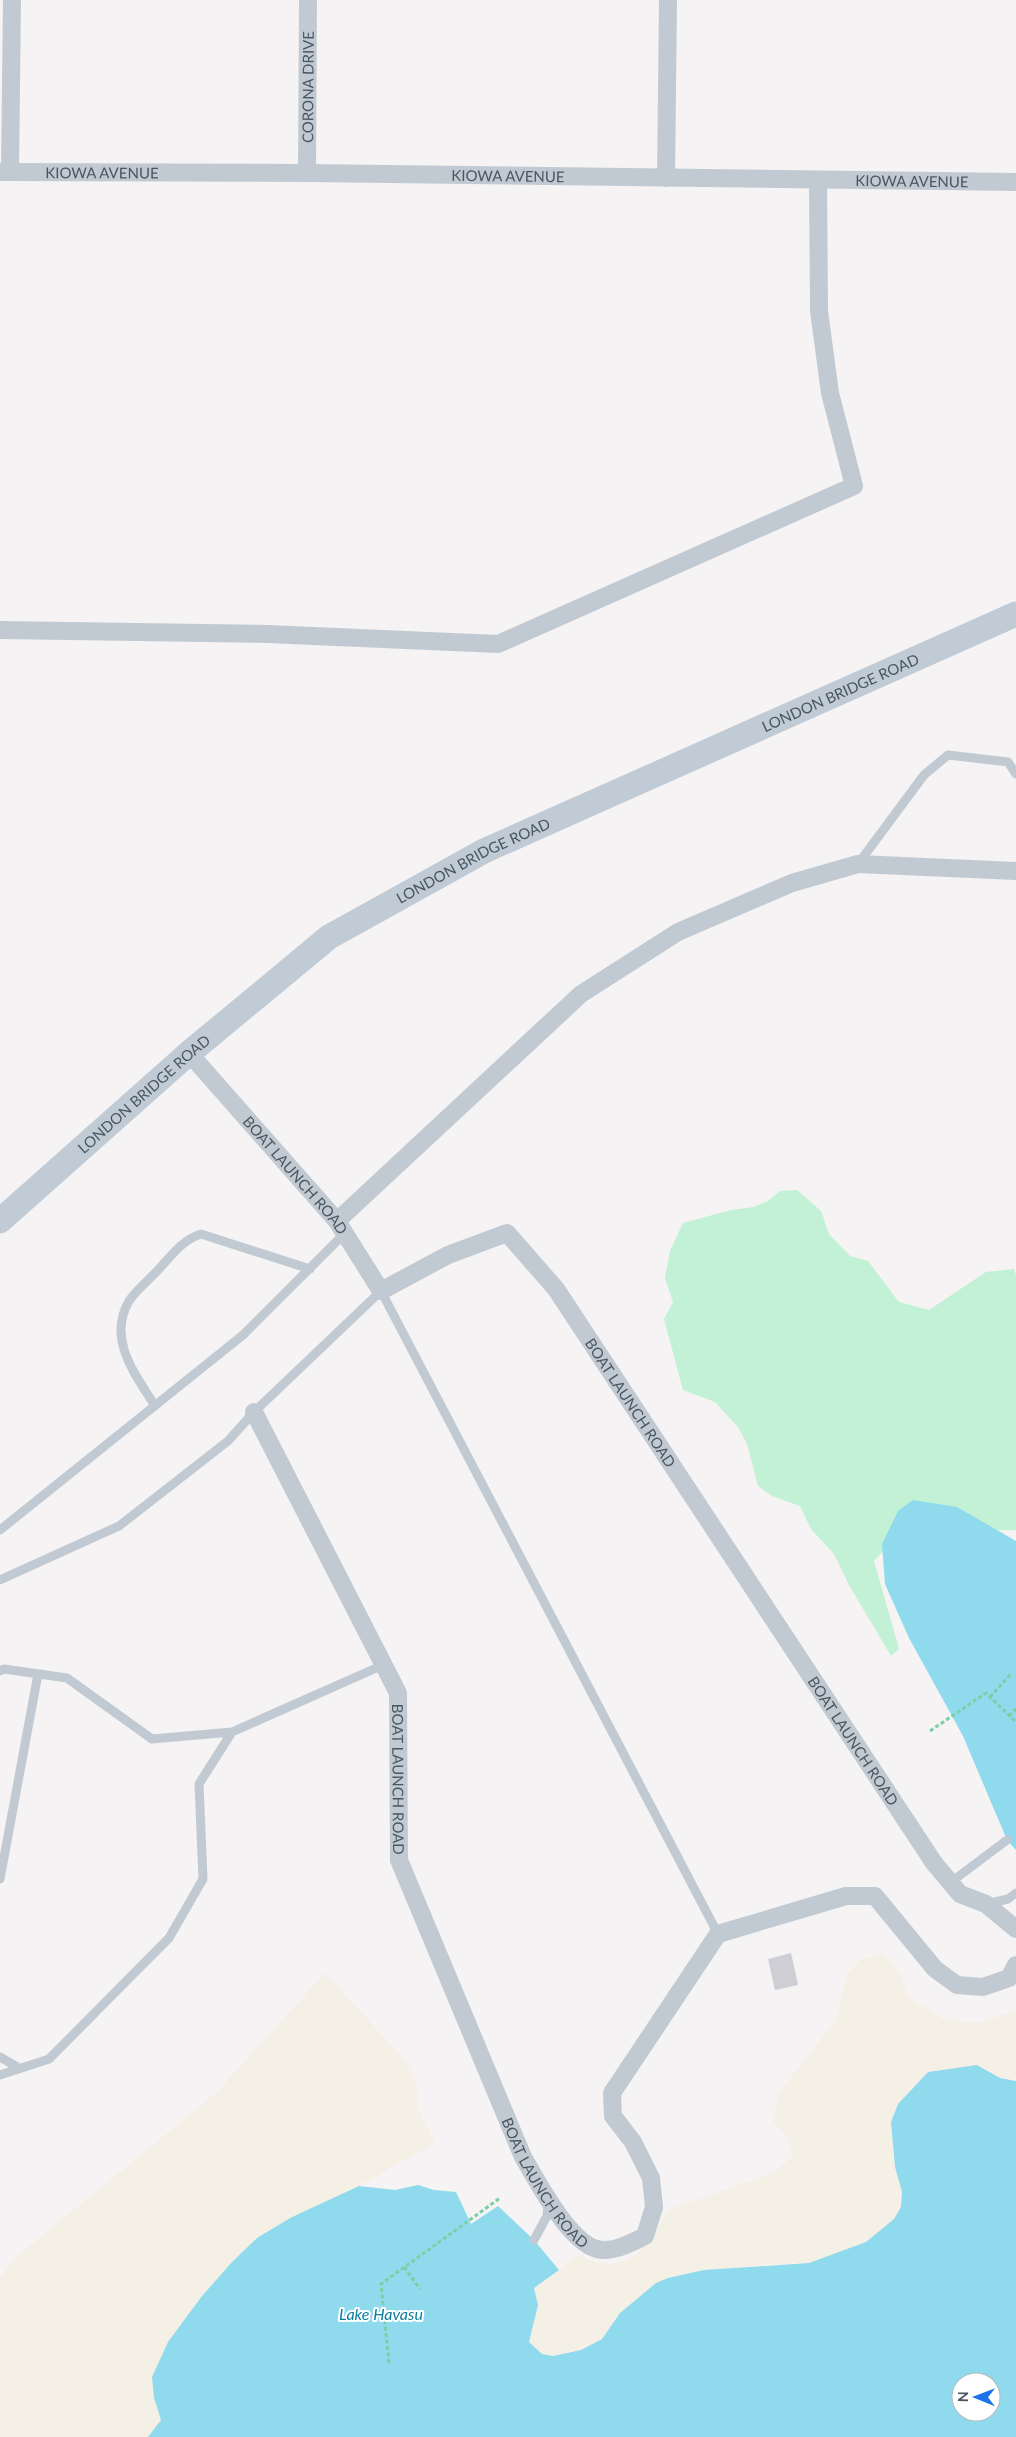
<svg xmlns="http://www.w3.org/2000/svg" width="1016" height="2437" font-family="Lato,sans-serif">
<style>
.green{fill:#c3f1d5}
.sand{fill:#f5f0e5}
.water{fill:#90daee;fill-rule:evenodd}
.building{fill:#cdcfd5}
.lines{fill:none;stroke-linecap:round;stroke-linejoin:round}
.path{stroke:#7ad0a6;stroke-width:3;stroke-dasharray:4 2.5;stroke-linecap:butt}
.lane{stroke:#c1cad2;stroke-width:9}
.street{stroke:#c1cad2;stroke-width:18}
.secondary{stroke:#c1cbd6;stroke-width:25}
.labels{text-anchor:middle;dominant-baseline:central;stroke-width:4;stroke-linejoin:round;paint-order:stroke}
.street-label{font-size:15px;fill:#4a5661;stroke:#fff}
.water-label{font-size:16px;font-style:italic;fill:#0c7c9b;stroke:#fff}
</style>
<rect width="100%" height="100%" fill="#f5f3f3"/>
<path class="green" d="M 797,1190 L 821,1211 L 829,1234 L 850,1256 L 868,1261 L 899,1302 L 929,1310 L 986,1272 L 1014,1269 L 1016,1275 L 1016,1530 L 901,1531 L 874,1561 L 899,1649 L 891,1656 L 849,1585 L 834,1554 L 811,1529 L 800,1506 L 772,1496 L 758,1486 L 747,1444 L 738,1427 L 715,1402 L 683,1390 L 664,1319 L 673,1302 L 665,1278 L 670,1251 L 683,1223 L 731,1210 L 753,1207 L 768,1201 L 780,1191 Z"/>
<path class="sand" d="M 882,1954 L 899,1972 L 909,1998 L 943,2019 L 980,2023 L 1016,2010 L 1016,2081 L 1000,2078 L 977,2065 L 928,2072 L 907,2093 L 898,2104 L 891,2122 L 895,2167 L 902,2192 L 901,2207 L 894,2219 L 866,2242 L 809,2263 L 772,2264 L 685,2273 L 620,2313 L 602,2339 L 581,2350 L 553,2356 L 542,2354 L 529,2342 L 538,2305 L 534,2288 L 578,2256 C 586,2258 599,2265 608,2264 C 640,2262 655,2235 668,2210 L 775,2172 L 793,2156 L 788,2137 L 773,2122 L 779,2093 L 835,2021 L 847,1974 L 861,1959 Z
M 325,1973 L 404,2059 L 417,2084 L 417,2106 L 435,2143 L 359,2186 L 290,2218 L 257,2238 L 202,2296 L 189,2315 L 154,2398 L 161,2420 L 148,2437 L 0,2437 L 0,2278 L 15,2258 L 216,2093 Z"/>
<path class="water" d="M 913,1500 L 957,1507 L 1016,1541 L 1016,1850 L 1007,1840 L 963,1736 L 909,1638 L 885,1584 L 882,1544 L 898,1511 Z
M 977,2065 L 1000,2078 L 1016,2081 L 1016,2437 L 148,2437 L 161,2420 L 154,2398 L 152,2377 L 168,2342 L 202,2296 L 232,2262 L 257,2238 L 290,2218 L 359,2186 L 395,2190 L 418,2185 L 434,2190 L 456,2192 L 471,2224 L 498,2206 L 534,2240 L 559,2270 L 534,2288 L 538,2305 L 529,2342 L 542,2354 L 553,2356 L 581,2350 L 602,2339 L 620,2313 L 656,2283 L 668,2278 L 704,2270 L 809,2263 L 866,2242 L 894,2219 L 901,2207 L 902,2192 L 895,2167 L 891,2122 L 898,2104 L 928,2072 ZM 961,2382 L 991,2382 L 991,2412 L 961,2412 Z"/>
<path class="building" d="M 791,1953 L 798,1985 L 775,1990 L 768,1959 Z"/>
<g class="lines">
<path class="path" d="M 990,1697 L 1010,1675
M 1009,1716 L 1016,1709
M 930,1731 L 986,1693 L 1016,1722
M 404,2267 L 420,2289
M 389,2363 L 381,2284 L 500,2198"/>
<path class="lane" d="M 858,864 L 924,775 L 948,755 L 1008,762 L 1016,774
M 155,1406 C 135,1374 107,1339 129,1301 C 136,1290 149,1280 158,1270 C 171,1256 182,1240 201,1234 L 310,1269
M 0,1530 L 243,1335 L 345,1233
M 0,1580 L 119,1526 L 228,1441 L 254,1412 L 381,1291 L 718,1934
M 0,1671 L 4,1669 L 67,1678 L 152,1739 L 232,1732 L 383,1665
M 0,1879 L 38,1674
M 951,1882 L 1007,1840
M 986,1904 L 1008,1899 L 1016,1893
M 0,2057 L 19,2068
M 0,2075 L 49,2059 L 169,1938 L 203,1879 L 199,1784 L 232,1732
M 534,2240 L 547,2216 L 548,2202"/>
<g class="street">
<path id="s1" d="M 0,172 L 307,173 L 1016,182"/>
<path d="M 10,172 L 12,0"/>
<path id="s2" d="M 307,173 L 308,0"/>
<path d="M 666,178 L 668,0"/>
<path d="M 0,630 L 267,634 L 498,644 L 854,486 L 830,393 L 819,311 L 818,181"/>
<path id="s3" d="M 189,1053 L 337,1221 L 381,1291 L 448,1255 L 507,1233 L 556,1289 L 934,1863 L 960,1894 L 986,1904 L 1016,1929"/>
<path d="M 337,1221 L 581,994 L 678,932 L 792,883 L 858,864 L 1016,871"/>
<path id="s4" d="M 254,1412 L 398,1693 L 399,1860 L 523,2157 C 537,2181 569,2242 597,2249 C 613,2253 631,2243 645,2236 L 654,2207 L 651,2178 L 633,2142 L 613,2116 L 612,2093 L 718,1934 L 846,1896 L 875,1896 L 935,1969 L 957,1985 L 983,1987 L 1009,1978 L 1016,1965"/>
</g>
<path class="secondary" id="s5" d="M 0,1221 L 189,1053 L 329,937 L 484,851 L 1016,614"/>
</g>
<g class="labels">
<g class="street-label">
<text stroke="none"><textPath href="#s2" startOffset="86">CORONA DRIVE</textPath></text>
<text stroke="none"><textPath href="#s1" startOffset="102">KIOWA AVENUE</textPath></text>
<text stroke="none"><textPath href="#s1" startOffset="508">KIOWA AVENUE</textPath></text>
<text stroke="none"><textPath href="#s1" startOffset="912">KIOWA AVENUE</textPath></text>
<text stroke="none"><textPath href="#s5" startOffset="1002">LONDON BRIDGE ROAD</textPath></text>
<text stroke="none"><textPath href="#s5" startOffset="598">LONDON BRIDGE ROAD</textPath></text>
<text stroke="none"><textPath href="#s5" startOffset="192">LONDON BRIDGE ROAD</textPath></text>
<text stroke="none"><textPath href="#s3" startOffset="162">BOAT LAUNCH ROAD</textPath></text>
<text stroke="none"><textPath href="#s3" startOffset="656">BOAT LAUNCH ROAD</textPath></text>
<text stroke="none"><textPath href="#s3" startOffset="1061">BOAT LAUNCH ROAD</textPath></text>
<text stroke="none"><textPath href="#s4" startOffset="402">BOAT LAUNCH ROAD</textPath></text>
<text stroke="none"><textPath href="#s4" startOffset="838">BOAT LAUNCH ROAD</textPath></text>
</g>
<g class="water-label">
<text x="381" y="2313">Lake Havasu</text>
</g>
</g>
<g transform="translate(976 2397) rotate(271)"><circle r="24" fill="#ffffff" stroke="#b7bbc0"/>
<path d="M0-4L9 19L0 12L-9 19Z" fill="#1a73e8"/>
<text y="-8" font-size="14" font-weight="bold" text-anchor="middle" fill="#4a5661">N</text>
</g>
</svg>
